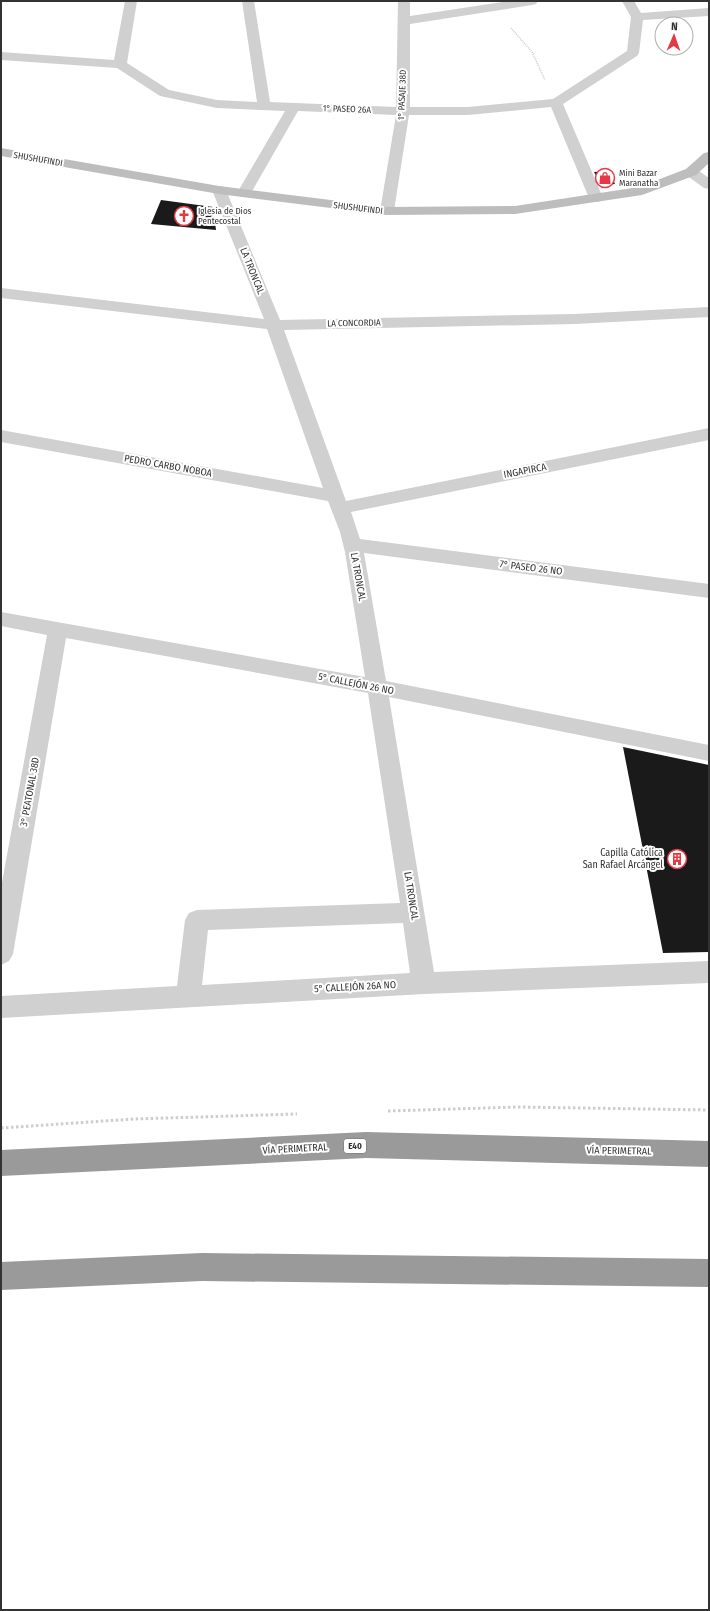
<svg xmlns="http://www.w3.org/2000/svg" width="710" height="1611" font-family="'Fira Sans Condensed',sans-serif">
<style>
.building{fill:#1a1a1a}
.lines{fill:none;stroke-linecap:round;stroke-linejoin:round}
.path-far1{stroke:#cdcdcd;stroke-width:1.5;stroke-dasharray:1 1;stroke-linecap:butt}
.path{stroke:#cdcdcd;stroke-width:3;stroke-dasharray:2.5 2.5;stroke-linecap:butt}
.street{fill:#d0d0d0;fill-rule:evenodd}
.secondary{fill:#bdbdbd;fill-rule:evenodd}
.highway{fill:#9a9a9a;fill-rule:evenodd}
.labels{text-anchor:middle;dominant-baseline:central;stroke-width:4;stroke-linejoin:round;paint-order:stroke}
.far-street-label{font-size:9px;fill:#333;stroke:#fff}
.far-poi-label{font-size:9px;fill:#333;stroke:#fff;text-anchor:start}
.shield{fill:#fff;stroke:#707070;stroke-width:1}
.shield-label{font-size:9px;font-weight:bold;fill:#333}
.street-label{font-size:10px;fill:#333;stroke:#fff}
.poi-label{font-size:10px;fill:#333;stroke:#fff;text-anchor:end}
</style>
<rect width="100%" height="100%" fill="#fff"/>
<path class="building" d="M 609,171 L 615,184 L 601,185 L 594,172 Z
M 161,200 L 213,207 L 216,230 L 151,224 Z
M 623,747 L 709,765 L 709,952 L 663,953 Z"/>
<g class="lines">
<path class="path-far1" d="M 511,28 L 532,52 L 545,80"/>
<path class="path" d="M 388,1111 L 518,1107 L 709,1110
M 1,1128 L 134,1119 L 297,1114"/>
<path class="street" d="M 125,1 L 137,1 L 127,63 L 169,90 L 217,100 L 257,102 L 242,1 L 254,1 L 270,102 L 396,107 L 398,1 L 410,1 L 410,16 L 509,1 L 538,1 L 536,4 L 532,5 L 410,24 L 410,107 L 468,107 L 553,99 L 627,51 L 631,17 L 622,1 L 634,1 L 641,13 L 709,8 L 709,16 L 643,20 L 639,53 L 637,56 L 563,104 L 603,198 L 601,201 L 596,202 L 591,201 L 589,198 L 551,107 L 468,115 L 409,115 L 394,211 L 392,214 L 387,215 L 382,214 L 380,211 L 396,115 L 298,111 L 251,193 L 249,196 L 244,197 L 239,196 L 237,193 L 285,111 L 217,108 L 160,96 L 117,68 L 1,60 L 1,52 L 114,60 Z
M 691,168 L 696,169 L 709,178 L 709,189 L 704,188 L 686,175 L 684,172 L 686,169 Z
M 219,186 L 224,187 L 226,190 L 280,320 L 575,314 L 709,307 L 709,317 L 575,324 L 284,330 L 346,501 L 709,428 L 709,440 L 351,512 L 360,539 L 709,584 L 709,598 L 364,553 L 386,681 L 709,745 L 709,761 L 389,697 L 434,972 L 709,961 L 709,983 L 424,994 L 1,1018 L 1,996 L 177,986 L 185,920 L 189,913 L 197,910 L 400,903 L 368,693 L 66,638 L 13,954 L 9,961 L 1,965 L 1,888 L 47,635 L 1,626 L 1,612 L 365,677 L 345,552 L 340,532 L 328,501 L 1,442 L 1,430 L 323,488 L 267,329 L 1,298 L 1,288 L 264,319 L 212,190 L 214,187 ZM 403,923 L 410,973 L 202,985 L 208,930 Z"/>
<path class="secondary" d="M 1,148 L 219,186 L 387,207 L 515,206 L 639,187 L 686,169 L 704,153 L 709,152 L 709,163 L 696,175 L 642,195 L 515,214 L 387,215 L 219,194 L 1,156 Z"/>
<path class="highway" d="M 366,1132 L 709,1141 L 709,1167 L 366,1158 L 1,1176 L 1,1150 Z
M 202,1253 L 709,1259 L 709,1287 L 202,1281 L 1,1290 L 1,1262 Z"/>
</g>
<defs>
<symbol id="shop-ring" viewBox="-11 -11 22 22"><circle r="9.5" fill="#fff" stroke="#e63946" stroke-width="1.5"/><path d="M-5-2.5h2.3a2.7 3.5 0 0 1 5.4 0H5L5.5 6h-11ZM-1.5-2.5h3a1.5 2.3 0 0 0-3 0Z" fill="#e63946"/></symbol>
<symbol id="church-ring" viewBox="-11 -11 22 22"><circle r="9.5" fill="#fff" stroke="#e63946" stroke-width="1.5"/><path d="M-1.2-6h2.4v3.5h3.3v2.4h-3.3V6h-2.4V-.1h-3.3v-2.4h3.3Z" fill="#e63946"/></symbol>
<symbol id="building-ring" viewBox="-11 -11 22 22"><circle r="9.5" fill="#fff" stroke="#e63946" stroke-width="1.5"/><path d="M-4-6H4V6H1V3H-1V6H-4ZM-2.5-4.3h1.7v1.8h-1.7ZM.8-4.3h1.7v1.8H.8ZM-2.5-1h1.7V.8h-1.7ZM.8-1h1.7V.8H.8Z" fill="#e63946"/></symbol>
</defs>
<g fill-rule="evenodd">
<use href="#shop-ring" x="594" y="167" width="22" height="22"/>
<use href="#church-ring" x="173" y="205" width="22" height="22"/>
<use href="#building-ring" x="666" y="848" width="22" height="22"/>
</g>
<g class="labels">
<g class="far-street-label">
<text transform="translate(402 95) rotate(-88)">1° PASAJE 38D</text>
<text transform="translate(347 109) rotate(2)">1° PASEO 26A</text>
<text transform="translate(38 159) rotate(10)">SHUSHUFINDI</text>
<text transform="translate(358 208) rotate(7)">SHUSHUFINDI</text>
<text transform="translate(354 323) rotate(-1)">LA CONCORDIA</text>
</g>
<g class="far-poi-label">
<text x="619" y="173">Mini Bazar<tspan x="619" dy="10">Maranatha</tspan></text>
<text x="198" y="211">Iglesia de Dios<tspan x="198" dy="10">Pentecostal</tspan></text>
</g>
<rect class="shield" x="344" y="1139" width="22" height="14" rx="3"/>
<g class="shield-label">
<text x="355" y="1146">E40</text>
</g>
<g class="street-label">
<text transform="translate(252 271) rotate(68)">LA TRONCAL</text>
<text transform="translate(168 466) rotate(10)">PEDRO CARBO NOBOA</text>
<text transform="translate(525 471) rotate(-11)">INGAPIRCA</text>
<text transform="translate(531 568) rotate(7)">7° PASEO 26 NO</text>
<text transform="translate(358 577) rotate(80)">LA TRONCAL</text>
<text transform="translate(356 684) rotate(11)">5° CALLEJÓN 26 NO</text>
<text transform="translate(30 792) rotate(-80)">3° PEATONAL 38D</text>
<text transform="translate(411 896) rotate(81)">LA TRONCAL</text>
<text transform="translate(355 987) rotate(-3)">5° CALLEJÓN 26A NO</text>
<text transform="translate(295 1149) rotate(-3)">VÍA PERIMETRAL</text>
<text transform="translate(619 1151) rotate(1)">VÍA PERIMETRAL</text>
</g>
<g class="poi-label">
<text x="663" y="853">Capilla Católica<tspan x="663" dy="12">San Rafael Arcángel</tspan></text>
</g>
</g>
<rect width="710" height="1611" fill="none" stroke="#333333" stroke-width="4"/>
<g transform="translate(674 36) rotate(2)"><circle r="19" fill="#ffffff" stroke="#adadad"/>
<path d="M0-3L7 15L0 10L-7 15Z" fill="#e63946"/>
<text y="-6" font-size="11" font-weight="bold" text-anchor="middle" fill="#333333">N</text>
</g>
</svg>
